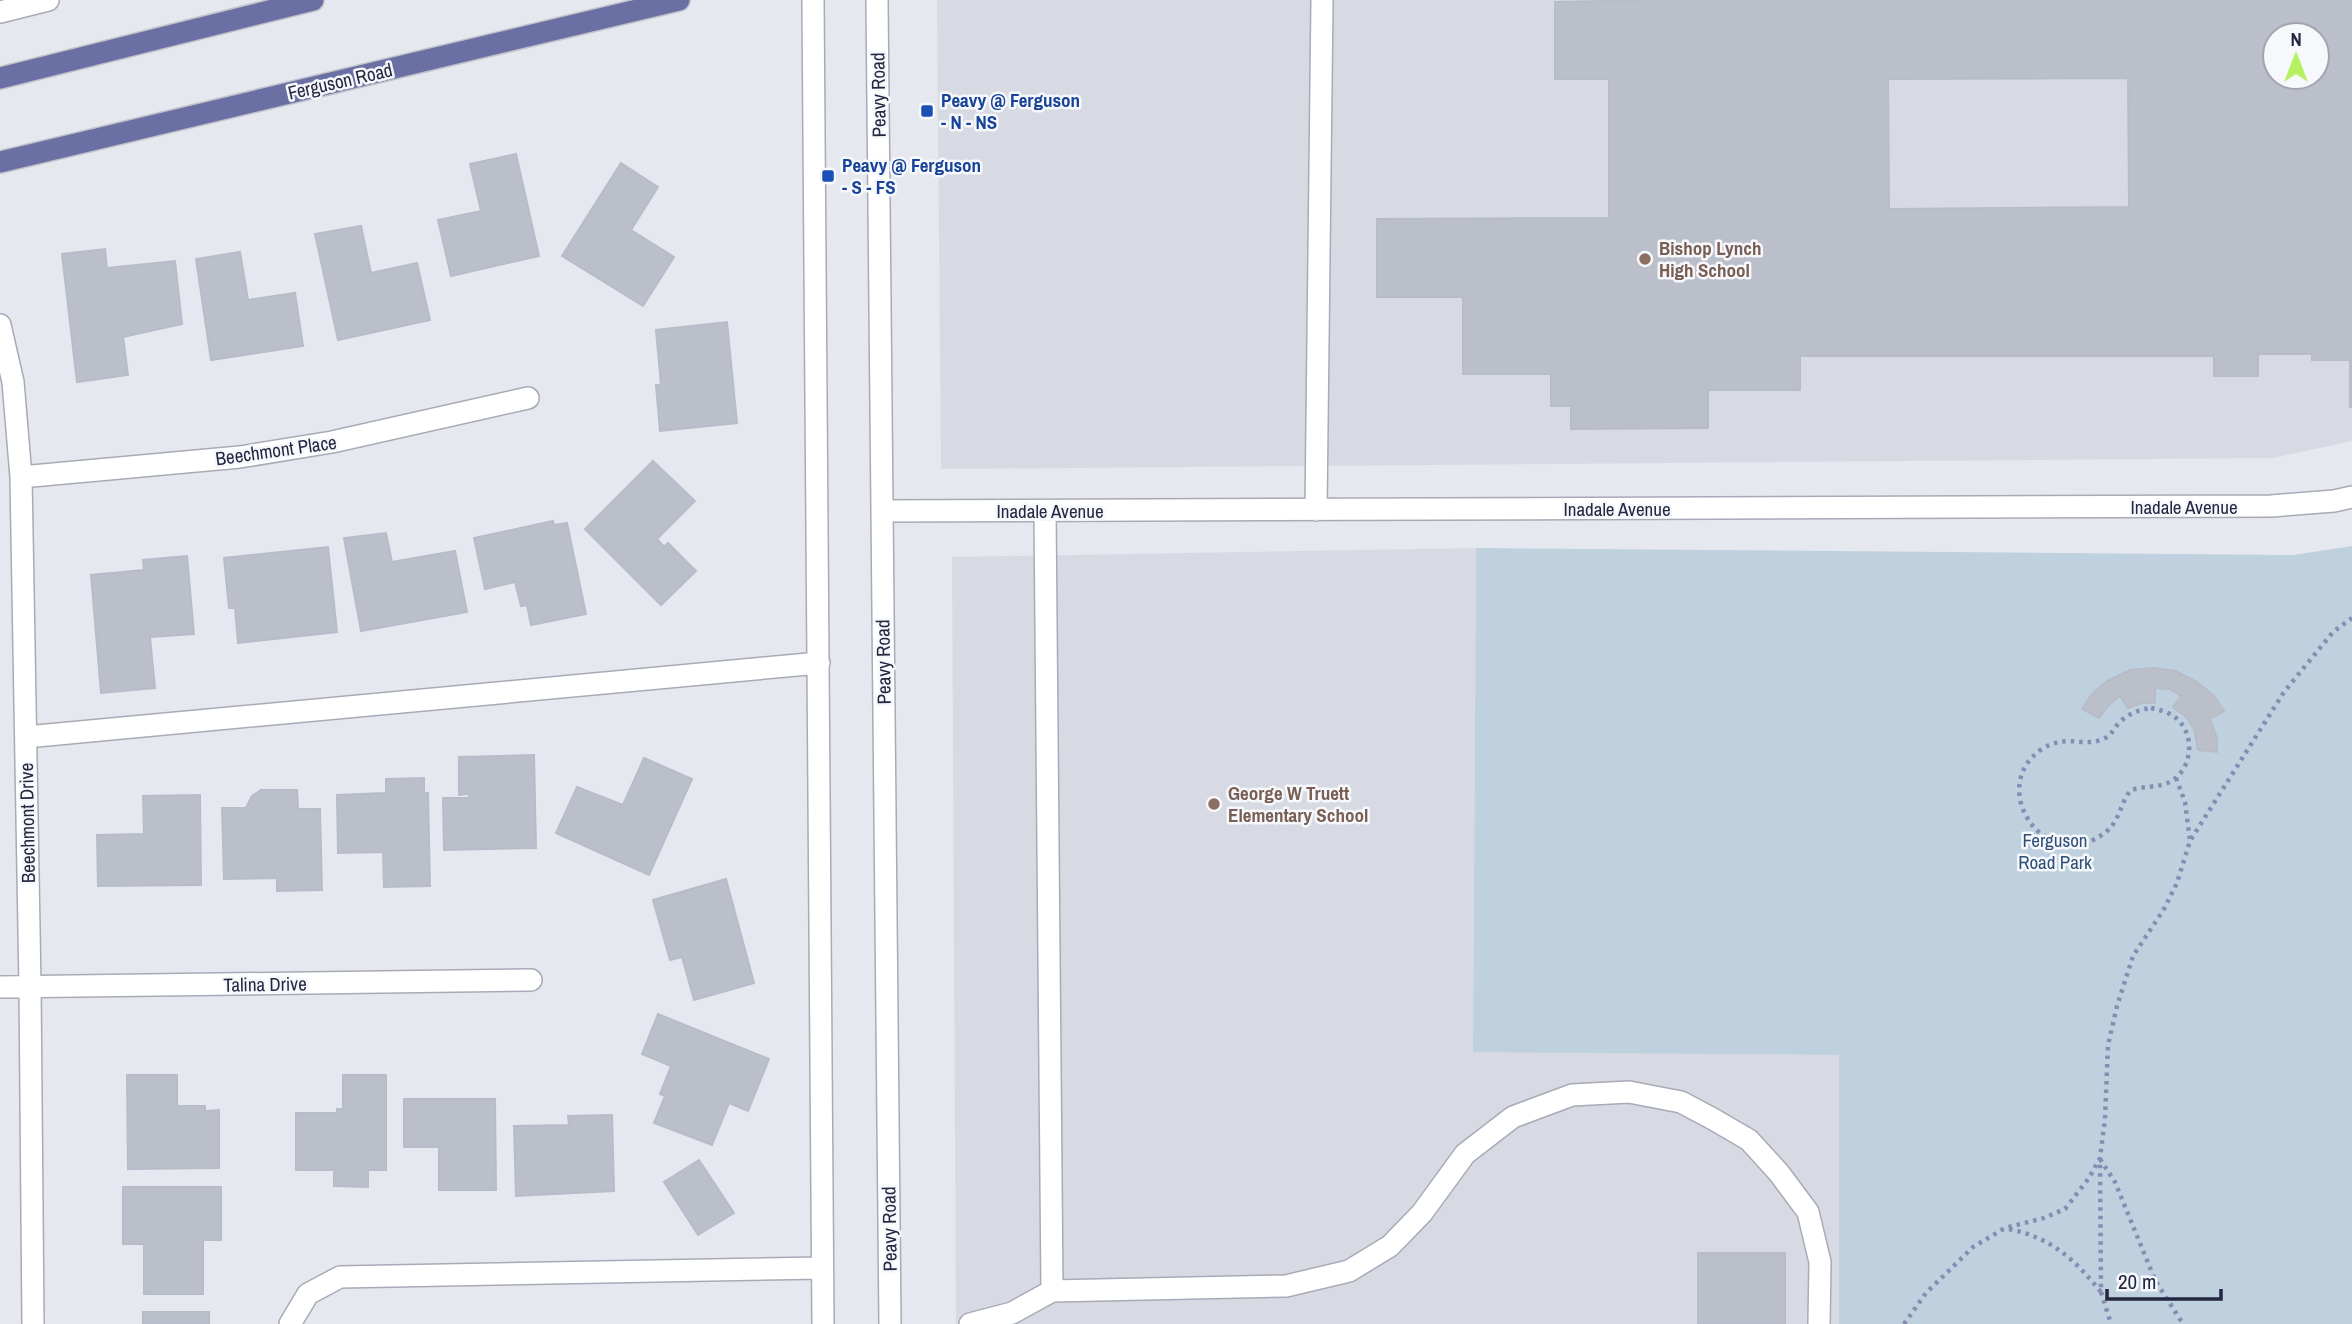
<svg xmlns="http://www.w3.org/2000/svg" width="2352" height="1324" font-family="'Archivo Narrow',sans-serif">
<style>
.built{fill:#d7dae3;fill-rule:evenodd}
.green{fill:#bfd1df}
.building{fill:#bbbfca;stroke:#b8bcc9;stroke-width:2;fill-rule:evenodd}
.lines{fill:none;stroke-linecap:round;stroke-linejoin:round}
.minor-casing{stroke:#a8aab7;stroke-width:24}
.major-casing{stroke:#c2c3ca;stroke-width:24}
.path{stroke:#878db2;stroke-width:4.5;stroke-dasharray:3.5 5;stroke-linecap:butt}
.minor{stroke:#fff;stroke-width:21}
.major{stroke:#6b70a4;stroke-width:21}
.transit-dot{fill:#1a4fb4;stroke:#f7f8fb;stroke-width:2.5}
.education-dot{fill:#8d6e63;stroke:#f7f8fb;stroke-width:2.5}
.labels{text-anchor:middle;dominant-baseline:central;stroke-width:5;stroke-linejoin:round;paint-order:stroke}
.street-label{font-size:19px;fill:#242741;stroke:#f7f8fb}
.transit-label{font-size:19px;font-weight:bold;fill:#164399;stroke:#f7f8fb;text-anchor:start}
.education-label{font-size:19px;font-weight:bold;fill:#785e54;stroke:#f7f8fb;text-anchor:start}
.park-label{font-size:19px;fill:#2e4f78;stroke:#f7f8fb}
</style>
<rect width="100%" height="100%" fill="#e6e8ef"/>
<path class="built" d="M 937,0 L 2352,0 L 2352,441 L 2273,458 L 941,469 ZM 2275,35 L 2317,35 L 2317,77 L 2275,77 Z
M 1476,548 L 1473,1051 L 1840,1055 L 1839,1324 L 956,1324 L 952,557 Z"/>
<path class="green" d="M 2352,546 L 2352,1324 L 1839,1324 L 1839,1055 L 1473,1052 L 1476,548 L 2293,555 Z"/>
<path class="building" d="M 1648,0 L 2352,0 L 2352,407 L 2350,407 L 2350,360 L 2312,360 L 2312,354 L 2258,354 L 2258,376 L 2214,376 L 2214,356 L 1800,356 L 1800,390 L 1708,390 L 1708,428 L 1571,429 L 1571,406 L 1551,406 L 1551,374 L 1463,374 L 1463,297 L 1377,297 L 1377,219 L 1609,218 L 1609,79 L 1555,79 L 1555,2 ZM 2275,35 L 2317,35 L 2317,77 L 2275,77 ZM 2128,78 L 2129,207 L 1889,209 L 1888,79 Z
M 516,154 L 539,256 L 451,276 L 438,220 L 481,211 L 470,164 Z
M 621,163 L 658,187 L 631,230 L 674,257 L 643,306 L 562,256 Z
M 361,226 L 371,273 L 417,263 L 430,320 L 338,340 L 315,234 Z
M 105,249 L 107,268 L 175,261 L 182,324 L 123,337 L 128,375 L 77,382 L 62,254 Z
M 240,252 L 248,300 L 295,293 L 303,346 L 211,360 L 196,259 Z
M 727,322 L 737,423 L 660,431 L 656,385 L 661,385 L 656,330 Z
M 653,461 L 695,501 L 657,539 L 664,547 L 668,543 L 696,571 L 661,605 L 585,529 Z
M 553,521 L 554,525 L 567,523 L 586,614 L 531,625 L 527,605 L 521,606 L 515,582 L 485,589 L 474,538 Z
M 386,533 L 392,562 L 455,551 L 467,612 L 361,631 L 344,538 Z
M 328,547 L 337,632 L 238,643 L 235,608 L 229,608 L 224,558 Z
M 187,556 L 194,634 L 150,637 L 155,688 L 101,693 L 91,575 L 144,570 L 143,560 Z
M 2153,668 L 2176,671 L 2197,682 L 2214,696 L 2224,711 L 2210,719 L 2217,738 L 2217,752 L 2198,750 L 2194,729 L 2186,717 L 2173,707 L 2181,696 L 2170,689 L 2155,688 L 2155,703 L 2142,703 L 2128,708 L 2120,696 L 2109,705 L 2099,718 L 2082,709 L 2092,694 L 2107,681 L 2130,670 Z
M 534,755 L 536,848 L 444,850 L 443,798 L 469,798 L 469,794 L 459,795 L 459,757 Z
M 644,758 L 692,779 L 649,875 L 556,833 L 577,787 L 623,805 Z
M 424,778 L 424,793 L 428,793 L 430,886 L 384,887 L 383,852 L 338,853 L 337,795 L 386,793 L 386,779 Z
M 261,790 L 297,790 L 298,809 L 320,809 L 322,890 L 277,891 L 277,878 L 224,879 L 222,808 L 246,808 L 252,796 Z
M 200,795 L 201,885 L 98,886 L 97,835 L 144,834 L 143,796 Z
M 726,879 L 754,983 L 694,1000 L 682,957 L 670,960 L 653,900 Z
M 658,1014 L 769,1059 L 748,1111 L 729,1103 L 712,1145 L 654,1123 L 665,1096 L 660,1094 L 671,1066 L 642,1054 Z
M 127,1075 L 177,1075 L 177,1106 L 205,1106 L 205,1111 L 219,1110 L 219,1168 L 128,1169 Z
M 343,1075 L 386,1075 L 386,1170 L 368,1170 L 368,1187 L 334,1186 L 334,1170 L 296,1170 L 296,1113 L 337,1113 L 337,1109 L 343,1109 Z
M 404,1099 L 495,1099 L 496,1190 L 439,1190 L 439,1147 L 404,1147 Z
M 612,1115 L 614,1191 L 516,1196 L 514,1126 L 569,1125 L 568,1116 Z
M 699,1160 L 734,1213 L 698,1235 L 664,1182 Z
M 123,1187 L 221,1187 L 221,1240 L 203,1240 L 203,1294 L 144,1294 L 144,1244 L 123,1244 Z
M 1698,1253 L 1785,1253 L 1785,1324 L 1698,1324 Z
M 143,1312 L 209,1312 L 209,1324 L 143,1324 Z"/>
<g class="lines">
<defs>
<path id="minor" d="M 813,0 L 823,1324
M 877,0 L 890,1324
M 0,12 L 48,0
M 0,325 L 13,382 L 21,477 L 30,986 L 33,1324
M 21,477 L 240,457 L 332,442 L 528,398
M 1316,510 L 1322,0
M 882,511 L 2271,506 L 2334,501 L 2352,497
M 1045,511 L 1052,1291
M 26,737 L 819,663
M 0,987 L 531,980
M 290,1324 L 308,1294 L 340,1277 L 821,1268
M 970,1324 L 1012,1313 L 1052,1291 L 1286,1286 L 1349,1271 L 1390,1246 L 1422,1213 L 1465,1154 L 1513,1117 L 1572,1095 L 1629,1092 L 1681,1102 L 1713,1119 L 1749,1140 L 1779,1173 L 1808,1212 L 1820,1262 L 1819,1324"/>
<path id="major" d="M 0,78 L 313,0
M 0,162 L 679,0"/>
</defs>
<use href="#minor" class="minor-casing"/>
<use href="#major" class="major-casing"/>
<path class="path" d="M 2151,708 C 2160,710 2169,712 2176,718 C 2195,734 2193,766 2173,780 C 2159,789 2145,785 2131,790 C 2120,803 2120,820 2107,831 C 2048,880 1984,788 2042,749 C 2067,733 2083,748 2103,739 C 2111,736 2113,730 2118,724 C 2127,714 2138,710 2151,708 Z
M 2176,778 L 2185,802 L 2190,841
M 2100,1159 L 2115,1182 L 2155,1280 L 2183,1324
M 2009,1229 C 2052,1238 2074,1259 2101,1292 L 2100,1159
M 2101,1292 L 2111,1324
M 1904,1324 L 1926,1293 L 1973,1247 L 2005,1228 L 2044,1218 L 2065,1209 L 2089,1178 L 2100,1158 L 2105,1119 L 2108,1045 L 2117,1006 L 2133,956 L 2164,909 L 2177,883 L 2190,841 L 2284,692 L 2333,632 L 2352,618"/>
<use href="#minor" class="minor"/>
<use href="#major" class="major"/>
</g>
<g class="transit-dot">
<rect x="920" y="104" width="14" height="14" rx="3.5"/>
<rect x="821" y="169" width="14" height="14" rx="3.5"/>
</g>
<g class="education-dot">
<circle cx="1645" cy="259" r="7"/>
<circle cx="1214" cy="804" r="7"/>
</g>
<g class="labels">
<g class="street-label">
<text transform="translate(340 81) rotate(-13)">Ferguson Road</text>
<text transform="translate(878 95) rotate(-91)">Peavy Road</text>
<text transform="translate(276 450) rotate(-8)">Beechmont Place</text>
<text x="2184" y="507">Inadale Avenue</text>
<text x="1617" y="509">Inadale Avenue</text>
<text x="1050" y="511">Inadale Avenue</text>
<text transform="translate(883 662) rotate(-91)">Peavy Road</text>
<text transform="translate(27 823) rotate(-91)">Beechmont Drive</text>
<text transform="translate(265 984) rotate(-1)">Talina Drive</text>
<text transform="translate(889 1229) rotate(-91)">Peavy Road</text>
</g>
<g class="transit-label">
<text x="941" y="100">Peavy @ Ferguson<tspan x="941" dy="22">- N - NS</tspan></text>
<text x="842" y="165">Peavy @ Ferguson<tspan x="842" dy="22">- S - FS</tspan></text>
</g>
<g class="education-label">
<text x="1659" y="248">Bishop Lynch<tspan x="1659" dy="22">High School</tspan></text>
<text x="1228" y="793">George W Truett<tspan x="1228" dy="22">Elementary School</tspan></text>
</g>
<g class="park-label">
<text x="2055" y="840">Ferguson<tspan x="2055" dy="22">Road Park</tspan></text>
</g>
</g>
<g transform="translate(2296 56)"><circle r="33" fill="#f7f8fb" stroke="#a3a4b1" stroke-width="2"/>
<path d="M0-5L12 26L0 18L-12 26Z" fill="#b5f162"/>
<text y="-10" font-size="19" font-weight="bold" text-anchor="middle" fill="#242741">N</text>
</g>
<path d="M2107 1289v10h114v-10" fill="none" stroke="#242741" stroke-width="3.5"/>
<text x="2118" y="1289" font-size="21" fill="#242741" stroke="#f7f8fb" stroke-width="5" paint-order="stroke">20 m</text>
</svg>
